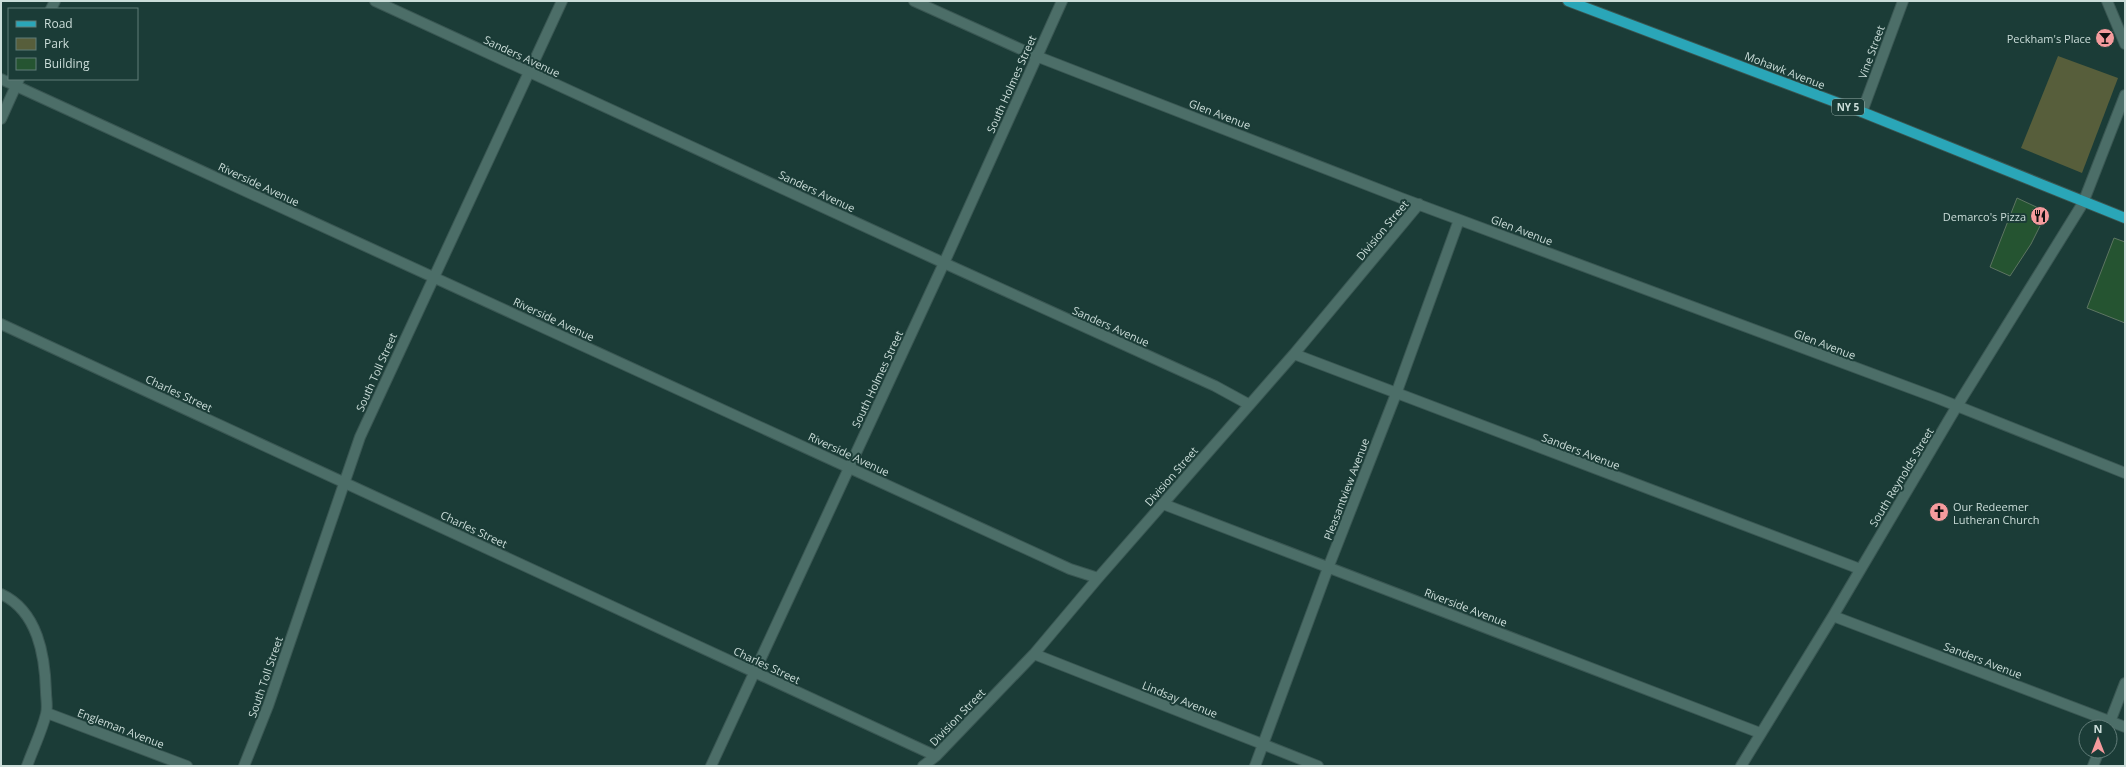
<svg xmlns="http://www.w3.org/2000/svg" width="2126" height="767" font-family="'Open Sans',sans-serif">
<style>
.green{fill:#575e3b}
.building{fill:#255431;stroke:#5d7562}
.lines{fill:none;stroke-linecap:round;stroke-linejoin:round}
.minor-casing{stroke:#3a5753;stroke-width:12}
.major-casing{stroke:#3a5753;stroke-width:12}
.minor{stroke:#4c6e68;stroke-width:10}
.major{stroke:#2aa6b8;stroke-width:10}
.labels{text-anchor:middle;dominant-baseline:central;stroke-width:4;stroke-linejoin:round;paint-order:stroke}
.shield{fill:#1b3c37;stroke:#96ada8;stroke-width:1}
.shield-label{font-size:10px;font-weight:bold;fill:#cbddd9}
.poi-label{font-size:11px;fill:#cbddd9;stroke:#1b3c37;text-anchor:end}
.street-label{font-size:11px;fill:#cbddd9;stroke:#1b3c37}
</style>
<rect width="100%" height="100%" fill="#1b3c37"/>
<path class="green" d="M 2058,56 L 2118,78 L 2082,173 L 2021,148 Z"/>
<path class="building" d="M 2017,198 L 2047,212 L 2031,244 L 2010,276 L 1990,267 Z
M 2114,238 L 2125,242 L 2125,323 L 2087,308 Z"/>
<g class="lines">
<defs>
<path id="minor" d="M 375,1 L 944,263 L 1215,386 L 1248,404
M 914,1 L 1036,56 L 1401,198 L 1937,398 L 2125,473
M 2107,1 L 2125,44
M 51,9 L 55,1
M 1,79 L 1070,569 L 1098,578
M 1862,112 L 1903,1
M 1,119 L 19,79
M 1,324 L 936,756
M 1294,354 L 1860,569
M 1163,504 L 1760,733
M 1,594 C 38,611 45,656 46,692 C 46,699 48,707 46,714 C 42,731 33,749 27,766
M 1833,616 L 2125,727
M 1034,654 L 1318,766
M 47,713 L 187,766
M 2108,727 L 2125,683
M 244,766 L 268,706 L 360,437 L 562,1
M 711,766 L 944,263 L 1062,1
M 923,766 L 936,756 L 1034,654 L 1098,578 L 1294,354 L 1419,204
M 1255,766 L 1328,568 L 1396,394 L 1459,220
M 1741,766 L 1833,616 L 1957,406 L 2083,203 L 2125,95
M 2093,766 L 2099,751"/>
<path id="major" d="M 1568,1 L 1862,112 L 2125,218"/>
</defs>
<use href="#minor" class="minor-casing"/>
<use href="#major" class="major-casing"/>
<use href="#minor" class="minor"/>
<use href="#major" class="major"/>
</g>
<defs>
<symbol id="bar-disc" viewBox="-11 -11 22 22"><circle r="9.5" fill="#f59b9d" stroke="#1b3c37"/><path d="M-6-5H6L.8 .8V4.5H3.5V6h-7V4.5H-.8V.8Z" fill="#111"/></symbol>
<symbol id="restaurant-disc" viewBox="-11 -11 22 22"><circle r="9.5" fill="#f59b9d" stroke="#1b3c37"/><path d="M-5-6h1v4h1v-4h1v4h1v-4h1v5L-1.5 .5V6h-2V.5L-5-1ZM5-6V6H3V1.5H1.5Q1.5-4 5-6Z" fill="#111"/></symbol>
<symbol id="church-disc" viewBox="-11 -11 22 22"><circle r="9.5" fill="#f59b9d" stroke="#1b3c37"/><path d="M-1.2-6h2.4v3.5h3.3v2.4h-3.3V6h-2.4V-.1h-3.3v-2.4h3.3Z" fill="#111"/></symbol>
</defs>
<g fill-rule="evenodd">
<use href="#bar-disc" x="2094" y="27" width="22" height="22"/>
<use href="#restaurant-disc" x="2029" y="205" width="22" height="22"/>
<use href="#church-disc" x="1928" y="501" width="22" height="22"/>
</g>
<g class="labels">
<rect class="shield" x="1832" y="99" width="32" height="16" rx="3"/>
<g class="shield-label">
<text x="1848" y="107">NY 5</text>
</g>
<g class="poi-label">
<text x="2091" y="38">Peckham's Place</text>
<text x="2026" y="216">Demarco's Pizza</text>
<text x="1953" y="506" text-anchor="start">Our Redeemer<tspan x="1953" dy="13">Lutheran Church</tspan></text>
</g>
<g class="street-label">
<text transform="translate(1871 52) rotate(-70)">Vine Street</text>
<text transform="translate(522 56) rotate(25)">Sanders Avenue</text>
<text transform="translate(1785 70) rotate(21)">Mohawk Avenue</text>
<text transform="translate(1011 84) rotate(-66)">South Holmes Street</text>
<text transform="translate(1220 114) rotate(21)">Glen Avenue</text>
<text transform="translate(259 184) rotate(25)">Riverside Avenue</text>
<text transform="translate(817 191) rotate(25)">Sanders Avenue</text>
<text transform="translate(1382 230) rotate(-50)">Division Street</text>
<text transform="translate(1522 230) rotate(21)">Glen Avenue</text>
<text transform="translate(554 319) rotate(25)">Riverside Avenue</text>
<text transform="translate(1111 326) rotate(24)">Sanders Avenue</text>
<text transform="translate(1825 344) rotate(21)">Glen Avenue</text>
<text transform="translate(376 372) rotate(-66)">South Toll Street</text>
<text transform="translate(877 379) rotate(-65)">South Holmes Street</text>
<text transform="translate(179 393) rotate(25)">Charles Street</text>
<text transform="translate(1581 451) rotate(21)">Sanders Avenue</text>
<text transform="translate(849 454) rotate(25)">Riverside Avenue</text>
<text transform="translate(1171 476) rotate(-49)">Division Street</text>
<text transform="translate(1901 477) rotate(-59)">South Reynolds Street</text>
<text transform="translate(1346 489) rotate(-69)">Pleasantview Avenue</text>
<text transform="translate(474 529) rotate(25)">Charles Street</text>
<text transform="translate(1466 607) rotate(21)">Riverside Avenue</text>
<text transform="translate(1983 660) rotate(21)">Sanders Avenue</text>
<text transform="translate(767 665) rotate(25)">Charles Street</text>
<text transform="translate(265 677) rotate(-71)">South Toll Street</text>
<text transform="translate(1180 699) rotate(22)">Lindsay Avenue</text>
<text transform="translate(957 717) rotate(-46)">Division Street</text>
<text transform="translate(121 728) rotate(21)">Engleman Avenue</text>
</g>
</g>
<rect width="2126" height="767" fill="none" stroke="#cbddd9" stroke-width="4"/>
<rect x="8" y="8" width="130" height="72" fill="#1b3c37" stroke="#617c78"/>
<rect x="16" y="21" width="20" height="6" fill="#2aa6b8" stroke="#617c78"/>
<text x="44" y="28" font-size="12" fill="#cbddd9">Road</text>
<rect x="16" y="38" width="20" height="12" fill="#575e3b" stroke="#617c78"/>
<text x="44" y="48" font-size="12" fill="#cbddd9">Park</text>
<rect x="16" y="58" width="20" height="12" fill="#255431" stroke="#617c78"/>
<text x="44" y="68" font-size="12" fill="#cbddd9">Building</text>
<g transform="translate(2098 739)"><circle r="19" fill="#1b3c37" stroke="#617c78"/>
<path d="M0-3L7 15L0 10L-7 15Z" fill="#f59b9d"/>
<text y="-6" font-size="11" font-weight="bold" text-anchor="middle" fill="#cbddd9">N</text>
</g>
</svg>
